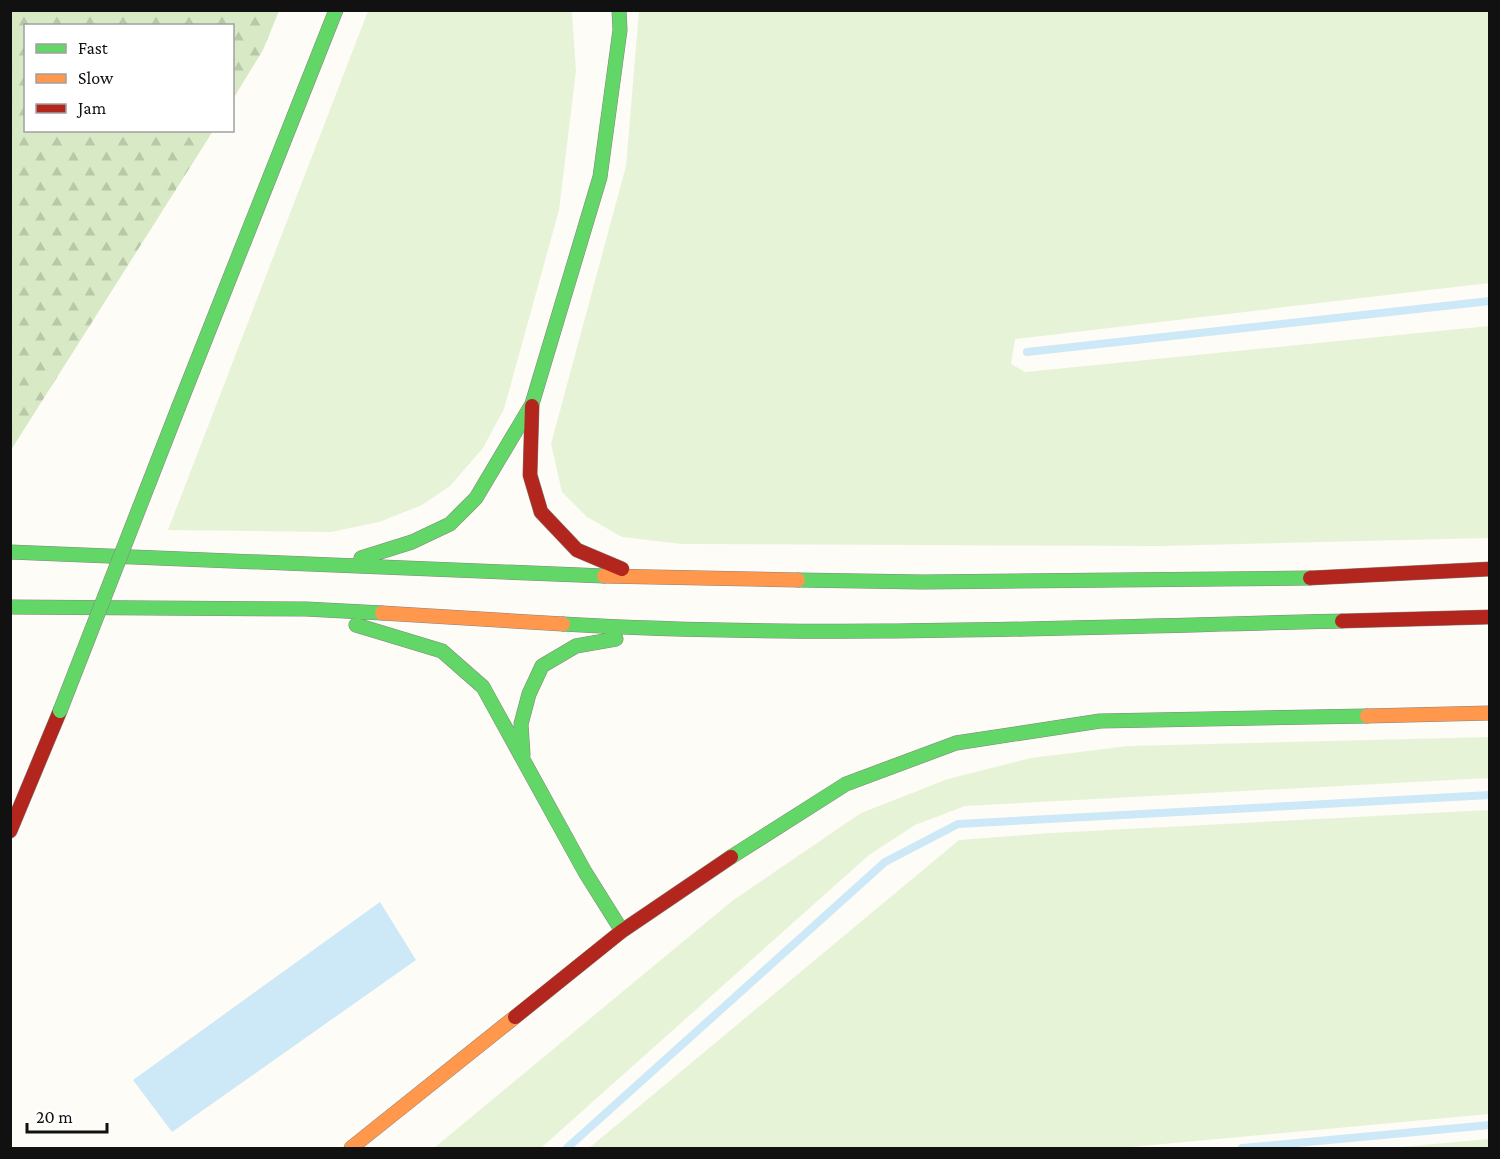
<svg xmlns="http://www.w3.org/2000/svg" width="1500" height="1159" font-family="'Crimson Pro',serif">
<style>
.green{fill:#e7f3d7}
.forest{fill:url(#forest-firs)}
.water{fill:#cde8f7}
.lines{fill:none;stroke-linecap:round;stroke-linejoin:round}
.stream{stroke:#cde8f7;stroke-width:8}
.fast-casing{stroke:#858482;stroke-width:15}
.slow-casing{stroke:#858482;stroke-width:15}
.jam-casing{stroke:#858482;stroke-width:15}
.fast{stroke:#63d668;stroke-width:14}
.slow{stroke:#ff974d;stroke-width:14}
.jam{stroke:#b3261e;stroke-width:14}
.fast-bridge-casing{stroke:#858482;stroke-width:15;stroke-linecap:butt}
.fast-bridge{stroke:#63d668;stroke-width:14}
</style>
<defs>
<pattern id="forest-firs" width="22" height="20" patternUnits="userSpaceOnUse" patternTransform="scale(1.5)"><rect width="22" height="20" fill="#d8eac5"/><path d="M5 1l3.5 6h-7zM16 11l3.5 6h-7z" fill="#b8c8a8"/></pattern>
</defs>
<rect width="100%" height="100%" fill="#fdfcf7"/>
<path class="green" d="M 368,11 L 572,11 L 576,71 L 559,210 L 504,409 L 483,448 L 450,486 L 422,505 L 379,522 L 331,532 L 168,530 Z
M 639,11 L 1489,11 L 1489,283 L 1015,339 L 1011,364 L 1025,372 L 1489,326 L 1489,538 L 1160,546 L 682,544 L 622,537 L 587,517 L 562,492 L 551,444 L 626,166 Z
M 1489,737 L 1489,778 L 965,806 L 915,825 L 869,855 L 541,1148 L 434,1148 L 732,901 L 861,813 L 948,779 L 1031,758 L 1128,746 Z
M 1489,810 L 1489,1114 L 1120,1148 L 589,1148 L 959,840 L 1051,833 Z
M 1489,1139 L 1489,1148 L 1390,1148 Z"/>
<path class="forest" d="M 11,10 L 279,11 L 263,50 L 233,99 L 232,26 L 26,26 L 26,130 L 213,131 L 11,450 Z"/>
<path class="water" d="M 380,902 L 416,960 L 172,1132 L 133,1080 Z"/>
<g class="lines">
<path class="stream" d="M 1027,352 L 1490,301
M 567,1148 L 885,862 L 958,824 L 1490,795
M 1242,1148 L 1490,1125"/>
<defs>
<path id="fast" d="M 179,406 L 336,10
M 10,552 L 604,576
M 361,558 L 412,542 L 450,524 L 476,498 L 532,404 L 600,177 L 620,30 L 619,10
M 798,580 L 923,582 L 1310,578
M 10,607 L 306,609 L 382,613
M 563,624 C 822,639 1083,627 1342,621
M 356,625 L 442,651 L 483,687 L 585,872 L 622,931
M 523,755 L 521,724 L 529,694 L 542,666 L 576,646 L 616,639
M 731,857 L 846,784 L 956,743 L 1100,721 L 1367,716"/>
<path id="slow" d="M 604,576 L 798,580
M 382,613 L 563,624
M 1367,716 L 1490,713
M 351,1148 L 515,1017"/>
<path id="jam" d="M 532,406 L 530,475 L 541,512 L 577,550 L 622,569
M 1310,578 L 1490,569
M 1342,621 L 1490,617
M 10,831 L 60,711
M 515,1017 L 622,931 L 731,857"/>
</defs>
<use href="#fast" class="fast-casing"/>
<use href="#slow" class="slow-casing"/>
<use href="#jam" class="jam-casing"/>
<use href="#fast" class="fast"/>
<use href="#slow" class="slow"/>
<use href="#jam" class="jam"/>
<defs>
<path id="fast-bridge" d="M 60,711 L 179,406"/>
</defs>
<use href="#fast-bridge" class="fast-bridge-casing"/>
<use href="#fast-bridge" class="fast-bridge"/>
</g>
<rect width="1500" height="1159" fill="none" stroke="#111111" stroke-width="24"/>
<rect x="24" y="24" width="210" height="108" fill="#ffffff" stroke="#a0a0a0" stroke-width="1.5"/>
<rect x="36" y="44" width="30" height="9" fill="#63d668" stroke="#a0a0a0" stroke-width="1.5"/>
<text x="78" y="54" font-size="18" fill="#111111">Fast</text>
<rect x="36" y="74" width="30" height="9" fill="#ff974d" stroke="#a0a0a0" stroke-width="1.5"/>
<text x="78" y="84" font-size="18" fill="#111111">Slow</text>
<rect x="36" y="104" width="30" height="9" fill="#b3261e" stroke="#a0a0a0" stroke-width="1.5"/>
<text x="78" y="114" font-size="18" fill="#111111">Jam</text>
<path d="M27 1123v9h80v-9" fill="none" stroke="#111111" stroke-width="3"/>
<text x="36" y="1123" font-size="18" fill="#111111" stroke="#ffffff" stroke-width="4.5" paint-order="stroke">20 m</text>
</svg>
